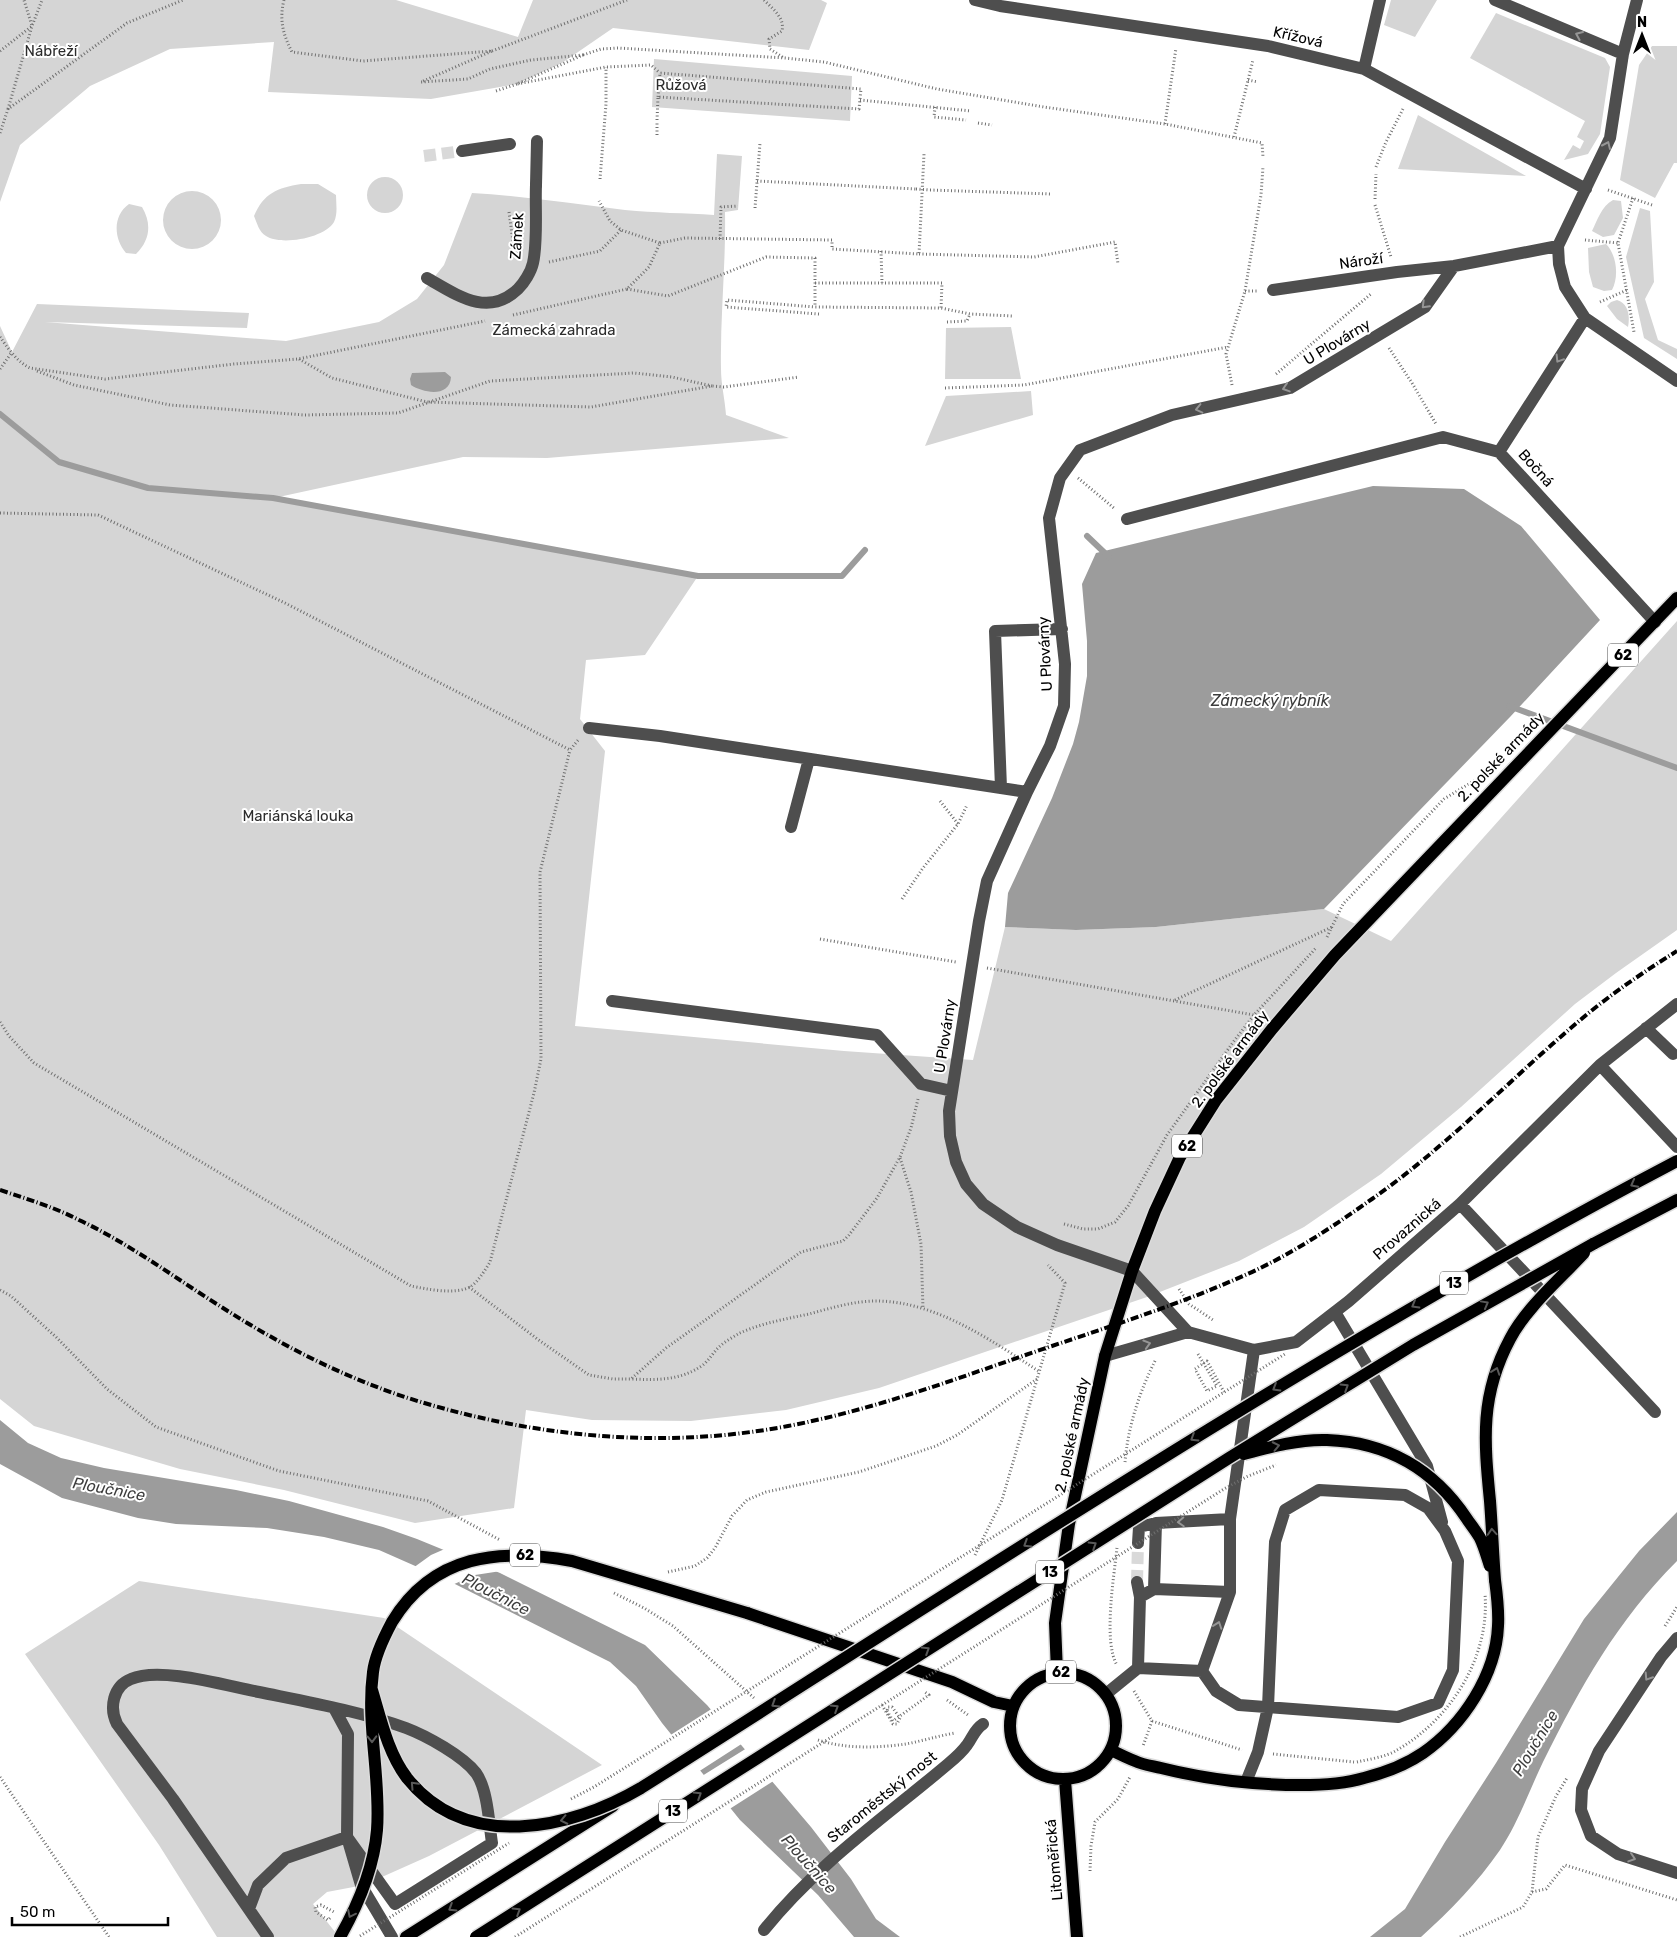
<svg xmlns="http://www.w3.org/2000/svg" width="1677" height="1937" font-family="Rubik,sans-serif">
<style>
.green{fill:#d5d5d5}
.water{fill:#9c9c9c}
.pier{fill:#fff}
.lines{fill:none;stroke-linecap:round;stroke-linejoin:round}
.stream{stroke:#9c9c9c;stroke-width:6}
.minor-tunnel{stroke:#d9d9d9;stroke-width:12;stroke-dasharray:12 6;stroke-linecap:butt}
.major-casing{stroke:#dbdbdb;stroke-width:15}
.path{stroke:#707070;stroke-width:3;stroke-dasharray:1 2.5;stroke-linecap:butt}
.minor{stroke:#4e4e4e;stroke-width:12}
.major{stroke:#000;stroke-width:12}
.rail{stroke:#000;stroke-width:4;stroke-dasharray:8 2.5 1 2.5;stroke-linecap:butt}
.major-bridge-casing{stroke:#dbdbdb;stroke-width:15;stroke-linecap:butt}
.path-bridge{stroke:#707070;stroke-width:3;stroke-dasharray:1 2.5;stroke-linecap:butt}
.minor-bridge{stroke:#4e4e4e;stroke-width:12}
.major-bridge{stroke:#000;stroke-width:12}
.oneway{stroke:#959595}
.oneway2{stroke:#595959}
.labels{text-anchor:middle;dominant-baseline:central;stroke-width:4;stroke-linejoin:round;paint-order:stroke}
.shield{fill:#fff;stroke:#4c4c4c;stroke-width:1}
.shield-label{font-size:14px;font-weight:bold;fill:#000}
.street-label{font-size:15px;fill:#000;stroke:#fff}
.park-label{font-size:15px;fill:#2c2c2c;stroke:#fff}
.water-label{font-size:16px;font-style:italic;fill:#3d3d3d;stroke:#fff}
</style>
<rect width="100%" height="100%" fill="#fff"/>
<path class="green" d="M 0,0 L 396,0 L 518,37 L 533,0 L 821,0 L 827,3 L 809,50 L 613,28 L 562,63 L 517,84 L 431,99 L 268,92 L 274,42 L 170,49 L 90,86 L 20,145 L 0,202 Z
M 1391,0 L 1437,0 L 1415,37 L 1384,25 Z
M 1496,13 L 1605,58 L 1610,67 L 1600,134 L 1588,154 L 1564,160 L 1573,145 L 1580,149 L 1584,141 L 1577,137 L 1585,121 L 1470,58 Z
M 1652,46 L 1677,46 L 1677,163 L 1674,163 L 1655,198 L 1620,180 L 1639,65 Z
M 654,59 L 852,76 L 850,121 L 652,107 Z
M 1418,115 L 1526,176 L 1398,169 Z
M 717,154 L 742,156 L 738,210 L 725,212 C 726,264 720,317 721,369 C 721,384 725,400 726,415 L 789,438 L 547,458 L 463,457 L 274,498 L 698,576 L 645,655 L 586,660 L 580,719 L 605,751 L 575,1026 L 844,1051 L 973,1060 L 1005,927 L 1076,930 L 1156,927 L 1324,909 L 1391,941 L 1677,621 L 1677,930 L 1616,973 L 1575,1004 L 1461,1107 L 1381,1174 L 1304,1227 L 1239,1261 L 1147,1297 L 879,1388 L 786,1410 L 691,1421 L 592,1420 L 526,1410 L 514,1508 L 415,1523 L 284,1490 L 180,1469 L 34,1426 L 0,1399 L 0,326 L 12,352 L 37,304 L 249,313 L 247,328 L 45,322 L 286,341 L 379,322 L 417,299 L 444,265 L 472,193 C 523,196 574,204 625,210 C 655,213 685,213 714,215 Z
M367 195a18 18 0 1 1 36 0a18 18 0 1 1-36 0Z
M 301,184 L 318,184 L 336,195 C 336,204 338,213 334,222 C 325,238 281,246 266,236 C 259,232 257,223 254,216 C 264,193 277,188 301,184 Z
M163 220a29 29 0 1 1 58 0a29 29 0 1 1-58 0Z
M 1613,200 L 1621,201 L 1623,218 L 1614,235 L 1603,237 L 1592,231 C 1598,219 1601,207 1613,200 Z
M 129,204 L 142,207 C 152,224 150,240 136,254 L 126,253 C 114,239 112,216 129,204 Z
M 1640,208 L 1650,211 L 1654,282 L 1645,299 L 1658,340 L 1677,349 L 1677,359 L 1644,338 L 1626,257 Z
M 1606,244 C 1617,255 1619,277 1612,290 L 1604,291 L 1593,287 L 1589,272 L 1588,248 Z
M 1617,300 C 1629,304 1630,316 1628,327 L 1617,319 L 1607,306 L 1611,302 Z
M 1011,327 L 1021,379 L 945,379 L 946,328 Z
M 1031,391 L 1033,415 L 925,446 L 946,396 Z
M 139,1581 L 384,1618 L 602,1765 L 429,1856 L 364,1885 L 327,1892 L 313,1904 L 339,1937 L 217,1937 L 159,1845 L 25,1654 Z"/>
<path class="water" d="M 445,372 L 451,377 C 450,398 423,393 411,385 L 410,379 L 412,373 Z
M 1373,486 L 1464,489 L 1521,526 L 1600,620 L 1510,717 L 1324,909 L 1156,927 L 1076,930 L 1005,927 L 1008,893 L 1052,798 L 1073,744 L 1079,722 L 1087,676 L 1087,641 L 1082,584 L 1096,553 Z
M 0,1420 L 28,1443 L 61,1458 L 104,1468 L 236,1490 L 289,1501 L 383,1527 L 417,1539 L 500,1573 L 645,1645 L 707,1705 L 811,1827 L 851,1879 L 876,1919 L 900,1937 L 854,1937 L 818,1895 L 740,1820 L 662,1723 L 636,1686 L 610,1662 L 447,1580 L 379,1550 L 324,1537 L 267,1528 L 176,1524 L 138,1518 L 62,1498 L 0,1464 Z
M 1677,1512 L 1677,1561 C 1617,1621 1581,1686 1543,1762 C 1529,1791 1518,1823 1500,1850 C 1478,1882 1450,1911 1421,1937 L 1370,1937 L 1405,1909 L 1445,1842 L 1496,1763 L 1584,1619 L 1639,1551 Z"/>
<path class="pier" d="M 447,1548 L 501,1571 L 475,1575 L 452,1585 L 413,1568 L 431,1555 Z
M 713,1708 L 743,1743 L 698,1772 L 669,1736 Z
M 747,1748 L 775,1780 L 728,1810 L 702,1776 Z"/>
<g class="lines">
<path class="stream" d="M 0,414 L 59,462 L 148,488 L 273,498 L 698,576 L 842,576 L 865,550
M 1087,536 L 1109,557
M 1509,706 L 1677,768"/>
<path class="minor-tunnel" d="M 424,156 L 462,151
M 1137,1582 L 1138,1543"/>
<defs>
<path id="major" d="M 1593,1244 L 1677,1200
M 747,1613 L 952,1682 L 994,1702 L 1013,1706
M 1057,1672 L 1055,1623 L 1069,1524 L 1105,1356 L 1132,1271 L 1155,1211 L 1180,1157 L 1216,1100 L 1272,1029 L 1335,955 L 1677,598
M1010 1726a53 53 0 1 1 106 0a53 53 0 1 1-106 0Z
M 1111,1750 C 1119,1754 1127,1758 1135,1761 C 1143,1765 1153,1766 1161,1768 C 1185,1774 1208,1778 1232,1781 C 1270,1785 1327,1789 1364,1778 C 1384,1773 1407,1764 1423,1753 C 1463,1725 1496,1675 1498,1626 C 1499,1611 1497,1595 1495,1580
M 1065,1780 L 1077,1937
M 406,1937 L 613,1806"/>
</defs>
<use href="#major" class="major-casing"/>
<path class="path" d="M 284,0 C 279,19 283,35 292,52 L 363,61 L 492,51 L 421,82 L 468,79 L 490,69 L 531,60 L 583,55 L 517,84 L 606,67 L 651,65 L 660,73
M 764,0 C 773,9 785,18 782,31 L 769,39 L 770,49 L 784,58
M 0,51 L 32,26 L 24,0
M 492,51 L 627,0
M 583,55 L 601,49 L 618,48 L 785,58 L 824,62 L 937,89 L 1044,107 L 1165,124 L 1262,143 L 1263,157
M 1248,80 L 1258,82
M 496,91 L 517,84
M 860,100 L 971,111
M 935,107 L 934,117 L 966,120
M 8,109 L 32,26 L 42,0
M 657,120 L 658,97 L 859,109 L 861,89 L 660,73 L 658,97
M 978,123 L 992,125
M 1165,124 L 1176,48
M 0,133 L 8,109 L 127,23 L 183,0
M 657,135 L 657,123
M 1234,137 L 1253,60
M 1376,167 L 1386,142 L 1403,109
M 600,179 L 606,104 L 606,67
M 757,181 L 916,189
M 930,190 L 1051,194
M 1608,190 L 1652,205
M 1633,198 L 1618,243 L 1634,332
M 1375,199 L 1376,174
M 1375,205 L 1391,257
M 755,208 L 760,143
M 509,212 L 514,249 L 519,253
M 720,239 L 721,207 L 738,206
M 1585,240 L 1618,243
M 660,243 L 685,238 L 832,240 L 832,249 L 919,254 L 924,154
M 881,251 L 882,283
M 919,254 L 1034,257 L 1115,242 L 1118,264
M 549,262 L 600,251 L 621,230
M 815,283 L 942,283 L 941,308
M 627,289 L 668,296 L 766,257 L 815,258 L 815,307
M 1245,291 L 1259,291
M 1600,302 L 1627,290
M 819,314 L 726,307 L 727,300 L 815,307 L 941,308 L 970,314 L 1013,316
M 513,315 L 627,289 L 649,267 L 660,243 L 621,230 L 610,221 L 599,201
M 947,322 L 967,321 L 970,314
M 0,337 C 8,348 17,362 30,368 L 105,379 L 234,364 L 298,359 L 485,321
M 1389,348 L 1412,383 L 1436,424
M 299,359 L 332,378 L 427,402 L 591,407 L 712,386 L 724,387 L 799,377
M 0,369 L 12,352
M 37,371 L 74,385 L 170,405 L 304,415 L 398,413 L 490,381 L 634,373 L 672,377 L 712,386
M 1276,374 L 1372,293
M 1232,385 L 1226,354 L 1245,291 L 1261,195 L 1263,167
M 945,388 L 1024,385 L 1228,347
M 1078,478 L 1115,509
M 0,513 L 98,515 L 285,603 L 570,750 L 579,739
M 940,801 L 958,824
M 902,899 L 923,868 L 958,824 L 967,805
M 1327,937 L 1343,904 L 1444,799 L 1477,779 L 1486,770
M 820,939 L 956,962
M 987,968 L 1254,1015
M 1175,1000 L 1332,927
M 0,1022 L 9,1036 L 34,1063 L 411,1286 C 426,1289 455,1295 470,1287 C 478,1282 485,1270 490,1262 L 534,1093 L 541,1059 L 540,872 L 570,750
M 918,1099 L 911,1128 L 900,1157 L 877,1198 L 849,1235 L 843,1241 L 801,1252 L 666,1348 L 631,1379 C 657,1380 680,1381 703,1365 C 709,1360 713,1353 718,1348 C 724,1342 733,1337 740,1333 C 762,1323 786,1319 809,1314 C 831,1308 854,1301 876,1301 C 936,1301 992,1341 1040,1372
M 900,1158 L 911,1192 L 921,1244 L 923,1309
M 1064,1224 L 1083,1229 L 1098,1229 L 1115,1222 L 1128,1206 L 1167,1135 L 1234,1041 L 1254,1015 L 1316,948
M 469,1287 L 540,1341 L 589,1375 L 613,1379 L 631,1379
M 1179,1289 L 1189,1304 L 1213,1320
M 0,1290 L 11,1296 L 56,1337 L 107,1389 L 156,1427 L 279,1471 L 428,1501 L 500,1540
M 1198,1354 L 1217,1386 L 1207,1391 L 1195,1369 L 1207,1361 L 1224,1392
M 1125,1462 C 1128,1426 1140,1390 1156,1359
M 1117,1548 C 1114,1576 1103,1642 1117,1665
M 975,1555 L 1002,1500 L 1065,1283 L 1048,1265
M 668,1572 L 695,1566 L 707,1558 L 715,1548 L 732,1516 L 747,1500 L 766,1492 L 859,1472 L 936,1446 L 957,1435 L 1037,1379
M 614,1593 L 644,1608 L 673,1626 L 754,1698
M 1665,1626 L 1677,1607
M 1134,1691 L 1152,1721 L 1143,1746
M 947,1700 L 968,1715
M 887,1711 L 893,1721 L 929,1695 L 925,1692
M 1152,1721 L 1242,1750
M 818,1740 C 845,1749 878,1748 906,1744 C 922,1741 938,1736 955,1733
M 1273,1754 L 1354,1762
M 0,1777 L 109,1937
M 1090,1871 L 1091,1846 L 1095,1822 L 1118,1799 L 1130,1777
M 1532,1892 L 1546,1889 L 1565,1865 L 1677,1900
M 330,1918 L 328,1920 L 316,1912 L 315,1907 L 321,1905 L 334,1912
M 1460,1937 L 1523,1907 L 1532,1892 L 1538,1837 L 1556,1796 L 1567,1778"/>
<path class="minor" d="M 975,0 L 1000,6 L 1268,46 L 1364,69 L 1586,189
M 1495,0 L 1623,54
M 1637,0 L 1623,54 L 1610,138 L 1558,246 L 1559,264 L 1565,287 L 1585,318 L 1677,381
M 1364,69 L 1380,0
M 462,151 L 510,144
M 536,185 L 537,141
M 1454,266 L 1425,307 L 1290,388 L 1172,415 L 1080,450 L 1060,478 L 1049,518 L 1065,664 L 1064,706 L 1050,746 L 1027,792 L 987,881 L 979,921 L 949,1111 L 950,1136 L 956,1162 L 966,1184 L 983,1204 L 1017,1227 L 1057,1245 L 1132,1271 L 1188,1332 L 1254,1350 L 1296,1342 L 1349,1301 L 1460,1204 L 1600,1065 L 1677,1004
M 1273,290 L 1397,272 L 1454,266 L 1558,246
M 1499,452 L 1655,622
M 1499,452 L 1585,318
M 1127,519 L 1443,437 L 1499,452
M 589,728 L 660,736 L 1027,792
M 1001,788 L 995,631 L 1062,629
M 791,827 L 809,759
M 612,1001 L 877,1035 L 921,1084 L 952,1091
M 1646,1028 L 1673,1054
M 1600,1065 L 1677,1147
M 1460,1204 L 1655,1412
M 1335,1312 L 1427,1466 L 1442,1522
M 1105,1356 L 1188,1332
M 1138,1543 L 1139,1527 L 1156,1523
M 1137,1582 L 1140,1597
M 1154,1589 L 1230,1592
M 1677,1638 L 1661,1657 L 1599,1751 L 1582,1789 L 1581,1810 L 1591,1836 L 1618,1854 L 1677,1873
M 1138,1668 L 1140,1597 L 1154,1589 L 1156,1523 L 1230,1519
M 1202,1671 L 1216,1691 L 1239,1705 L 1398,1717 L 1438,1703 L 1453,1670 L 1458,1561 L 1445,1531 L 1428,1508 L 1405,1495 L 1319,1490 L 1285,1510 L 1275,1542 L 1268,1707 L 1258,1752 L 1246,1782
M 1202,1671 L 1230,1592 L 1230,1519 L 1254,1350
M 1106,1694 L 1138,1668 L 1202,1671
M 334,1708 L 348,1734 L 347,1837 L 361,1885 L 392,1937
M 249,1909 L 258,1885 L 286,1858 L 347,1837 L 395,1904 L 492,1843 C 489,1824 488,1790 476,1773 C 463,1756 427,1736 406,1728 C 359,1711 308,1702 259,1692 C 227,1686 160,1666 131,1679 C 113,1686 109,1708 117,1724 L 173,1799 L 268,1937
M 764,1930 C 817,1864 884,1818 948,1764 C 954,1759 962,1752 967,1745 C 973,1737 974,1730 983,1724"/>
<use href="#major" class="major"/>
<path class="rail" d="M 0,1190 C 27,1199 54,1207 79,1220 C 130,1244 175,1278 223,1308 C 281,1345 343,1377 408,1398 C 531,1437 662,1450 788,1426 C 878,1409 963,1376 1049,1347 C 1114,1325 1180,1304 1243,1276 C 1289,1256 1331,1228 1372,1199 C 1449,1145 1513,1076 1585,1016 C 1614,992 1645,971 1677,951"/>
<defs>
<path id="major-bridge" d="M 1244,1454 C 1270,1447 1299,1439 1327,1440 C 1386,1442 1434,1469 1467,1519 C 1471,1525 1476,1531 1480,1538 C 1484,1546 1487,1557 1490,1566
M 1495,1580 C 1493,1554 1492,1527 1490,1501 C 1484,1440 1480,1395 1510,1339 C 1526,1308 1560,1279 1584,1253
M 372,1690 C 381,1720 388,1753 407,1778 C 466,1852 570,1830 641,1788 C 982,1572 1319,1349 1677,1161
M 340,1937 C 358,1905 374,1867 377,1830 C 381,1777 366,1725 373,1672 C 375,1655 384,1637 392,1622 C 433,1554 500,1548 572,1561 L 747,1613
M 476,1937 L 1229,1458 L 1413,1345 L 1593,1244"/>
</defs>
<use href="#major-bridge" class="major-bridge-casing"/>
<path class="path-bridge" d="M 916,189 L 930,190
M 882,1705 L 893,1724 L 897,1724 L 900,1718 L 892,1707 L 888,1707 L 887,1711
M 1357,1762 C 1370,1759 1386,1757 1397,1750 C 1451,1719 1490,1657 1485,1594
M 571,1799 L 594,1787 L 1285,1354
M 360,1936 L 509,1843
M 515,1937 L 1224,1489 L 1246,1477 L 1276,1465"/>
<path class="minor-bridge" d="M 427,278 C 457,295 488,318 518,289 C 524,283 531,272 533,263 C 538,241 535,208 536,185"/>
<use href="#major-bridge" class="major-bridge"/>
</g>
<defs><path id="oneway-chevron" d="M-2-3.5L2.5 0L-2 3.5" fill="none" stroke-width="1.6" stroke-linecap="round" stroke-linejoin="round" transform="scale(1.25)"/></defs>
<g class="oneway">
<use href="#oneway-chevron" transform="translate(1579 35) rotate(-157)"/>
<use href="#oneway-chevron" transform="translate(1607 145) rotate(-66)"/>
<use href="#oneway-chevron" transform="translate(1425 305) rotate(135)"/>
<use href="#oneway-chevron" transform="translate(1559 359) rotate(122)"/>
<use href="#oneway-chevron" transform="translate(1286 388) rotate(162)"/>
<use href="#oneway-chevron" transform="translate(1199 409) rotate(167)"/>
<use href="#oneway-chevron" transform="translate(1147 1344) rotate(-17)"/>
<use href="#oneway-chevron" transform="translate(1181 1522) rotate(177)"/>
<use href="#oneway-chevron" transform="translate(1218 1625) rotate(-71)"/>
<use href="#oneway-chevron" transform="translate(1648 1677) rotate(123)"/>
<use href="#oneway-chevron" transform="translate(1632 1858) rotate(18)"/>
</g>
<g class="oneway2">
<use href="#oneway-chevron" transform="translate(1634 1184) rotate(152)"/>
<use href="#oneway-chevron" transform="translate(1485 1304) rotate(-29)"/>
<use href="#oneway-chevron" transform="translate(1415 1305) rotate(150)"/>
<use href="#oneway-chevron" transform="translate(1496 1371) rotate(-71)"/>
<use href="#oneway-chevron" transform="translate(1345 1387) rotate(-32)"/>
<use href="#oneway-chevron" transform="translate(1276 1388) rotate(149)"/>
<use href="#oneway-chevron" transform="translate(1194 1438) rotate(148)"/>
<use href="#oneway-chevron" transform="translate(1276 1446) rotate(-12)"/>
<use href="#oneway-chevron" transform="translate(1492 1532) rotate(-94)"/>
<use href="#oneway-chevron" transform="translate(1027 1544) rotate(148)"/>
<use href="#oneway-chevron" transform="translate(1093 1545) rotate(-32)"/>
<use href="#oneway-chevron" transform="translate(926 1650) rotate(-32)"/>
<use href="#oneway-chevron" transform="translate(775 1704) rotate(148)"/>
<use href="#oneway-chevron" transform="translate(835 1708) rotate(-32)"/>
<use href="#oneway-chevron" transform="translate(372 1739) rotate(89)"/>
<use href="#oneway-chevron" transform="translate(414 1785) rotate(-133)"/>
<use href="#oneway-chevron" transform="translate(698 1795) rotate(-32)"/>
<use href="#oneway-chevron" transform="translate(564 1820) rotate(168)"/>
<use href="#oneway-chevron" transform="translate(452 1908) rotate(148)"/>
<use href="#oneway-chevron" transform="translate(517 1911) rotate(-32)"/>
<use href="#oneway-chevron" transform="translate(351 1914) rotate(116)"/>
</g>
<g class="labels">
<g class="shield">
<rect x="1608" y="643.5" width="30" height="23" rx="4"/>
<rect x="1172" y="1134.5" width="30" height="23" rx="4"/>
<rect x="1440" y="1271.5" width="28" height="23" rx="4"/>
<rect x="510" y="1543.5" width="30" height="23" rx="4"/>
<rect x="1036" y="1560.5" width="28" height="23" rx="4"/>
<rect x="1046" y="1660.5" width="30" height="23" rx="4"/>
<rect x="659" y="1799.5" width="28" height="23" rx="4"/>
</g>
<g class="shield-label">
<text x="1623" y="655">62</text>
<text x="1187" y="1146">62</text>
<text x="1454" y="1283">13</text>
<text x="525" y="1555">62</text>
<text x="1050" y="1572">13</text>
<text x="1061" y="1672">62</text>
<text x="673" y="1811">13</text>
</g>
<g class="street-label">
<text transform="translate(1298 37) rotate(13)">Křížová</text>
<text transform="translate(517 236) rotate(-86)">Zámek</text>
<text transform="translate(1361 261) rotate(-8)">Nároží</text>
<text transform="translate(1337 342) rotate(-31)">U Plovárny</text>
<text transform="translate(1536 468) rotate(48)">Bočná</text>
<text transform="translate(1045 654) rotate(-93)">U Plovárny</text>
<text transform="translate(1501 757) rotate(-46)">2. polské armády</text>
<text transform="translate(945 1036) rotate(-81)">U Plovárny</text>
<text transform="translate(1230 1059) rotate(-53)">2. polské armády</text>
<text transform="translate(1407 1229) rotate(-41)">Provaznická</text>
<text transform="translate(1072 1435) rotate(-78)">2. polské armády</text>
<text transform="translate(882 1797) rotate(-39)">Staroměstský most</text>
<text transform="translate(1054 1860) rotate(-95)">Litoměřická</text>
</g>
<g class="park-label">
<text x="51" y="51">Nábřeží</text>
<text x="681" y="85">Růžová</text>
<text x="554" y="330">Zámecká zahrada</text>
<text x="298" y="816">Mariánská louka</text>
</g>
<g class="water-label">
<text x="1270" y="700">Zámecký rybník</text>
<text transform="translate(109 1489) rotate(10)">Ploučnice</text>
<text transform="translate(496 1594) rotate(27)">Ploučnice</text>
<text transform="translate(1535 1743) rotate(-59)">Ploučnice</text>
<text transform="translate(809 1864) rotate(48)">Ploučnice</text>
</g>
</g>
<g transform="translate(1642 35)" stroke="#ffffff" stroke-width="4" paint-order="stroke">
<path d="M0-4L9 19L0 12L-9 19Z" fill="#000000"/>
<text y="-8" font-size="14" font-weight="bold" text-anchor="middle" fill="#000000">N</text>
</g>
<path d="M12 1917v8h156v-8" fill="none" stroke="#000000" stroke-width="2.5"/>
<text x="20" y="1917" font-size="15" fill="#000000" stroke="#ffffff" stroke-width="4" paint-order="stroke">50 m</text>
</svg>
